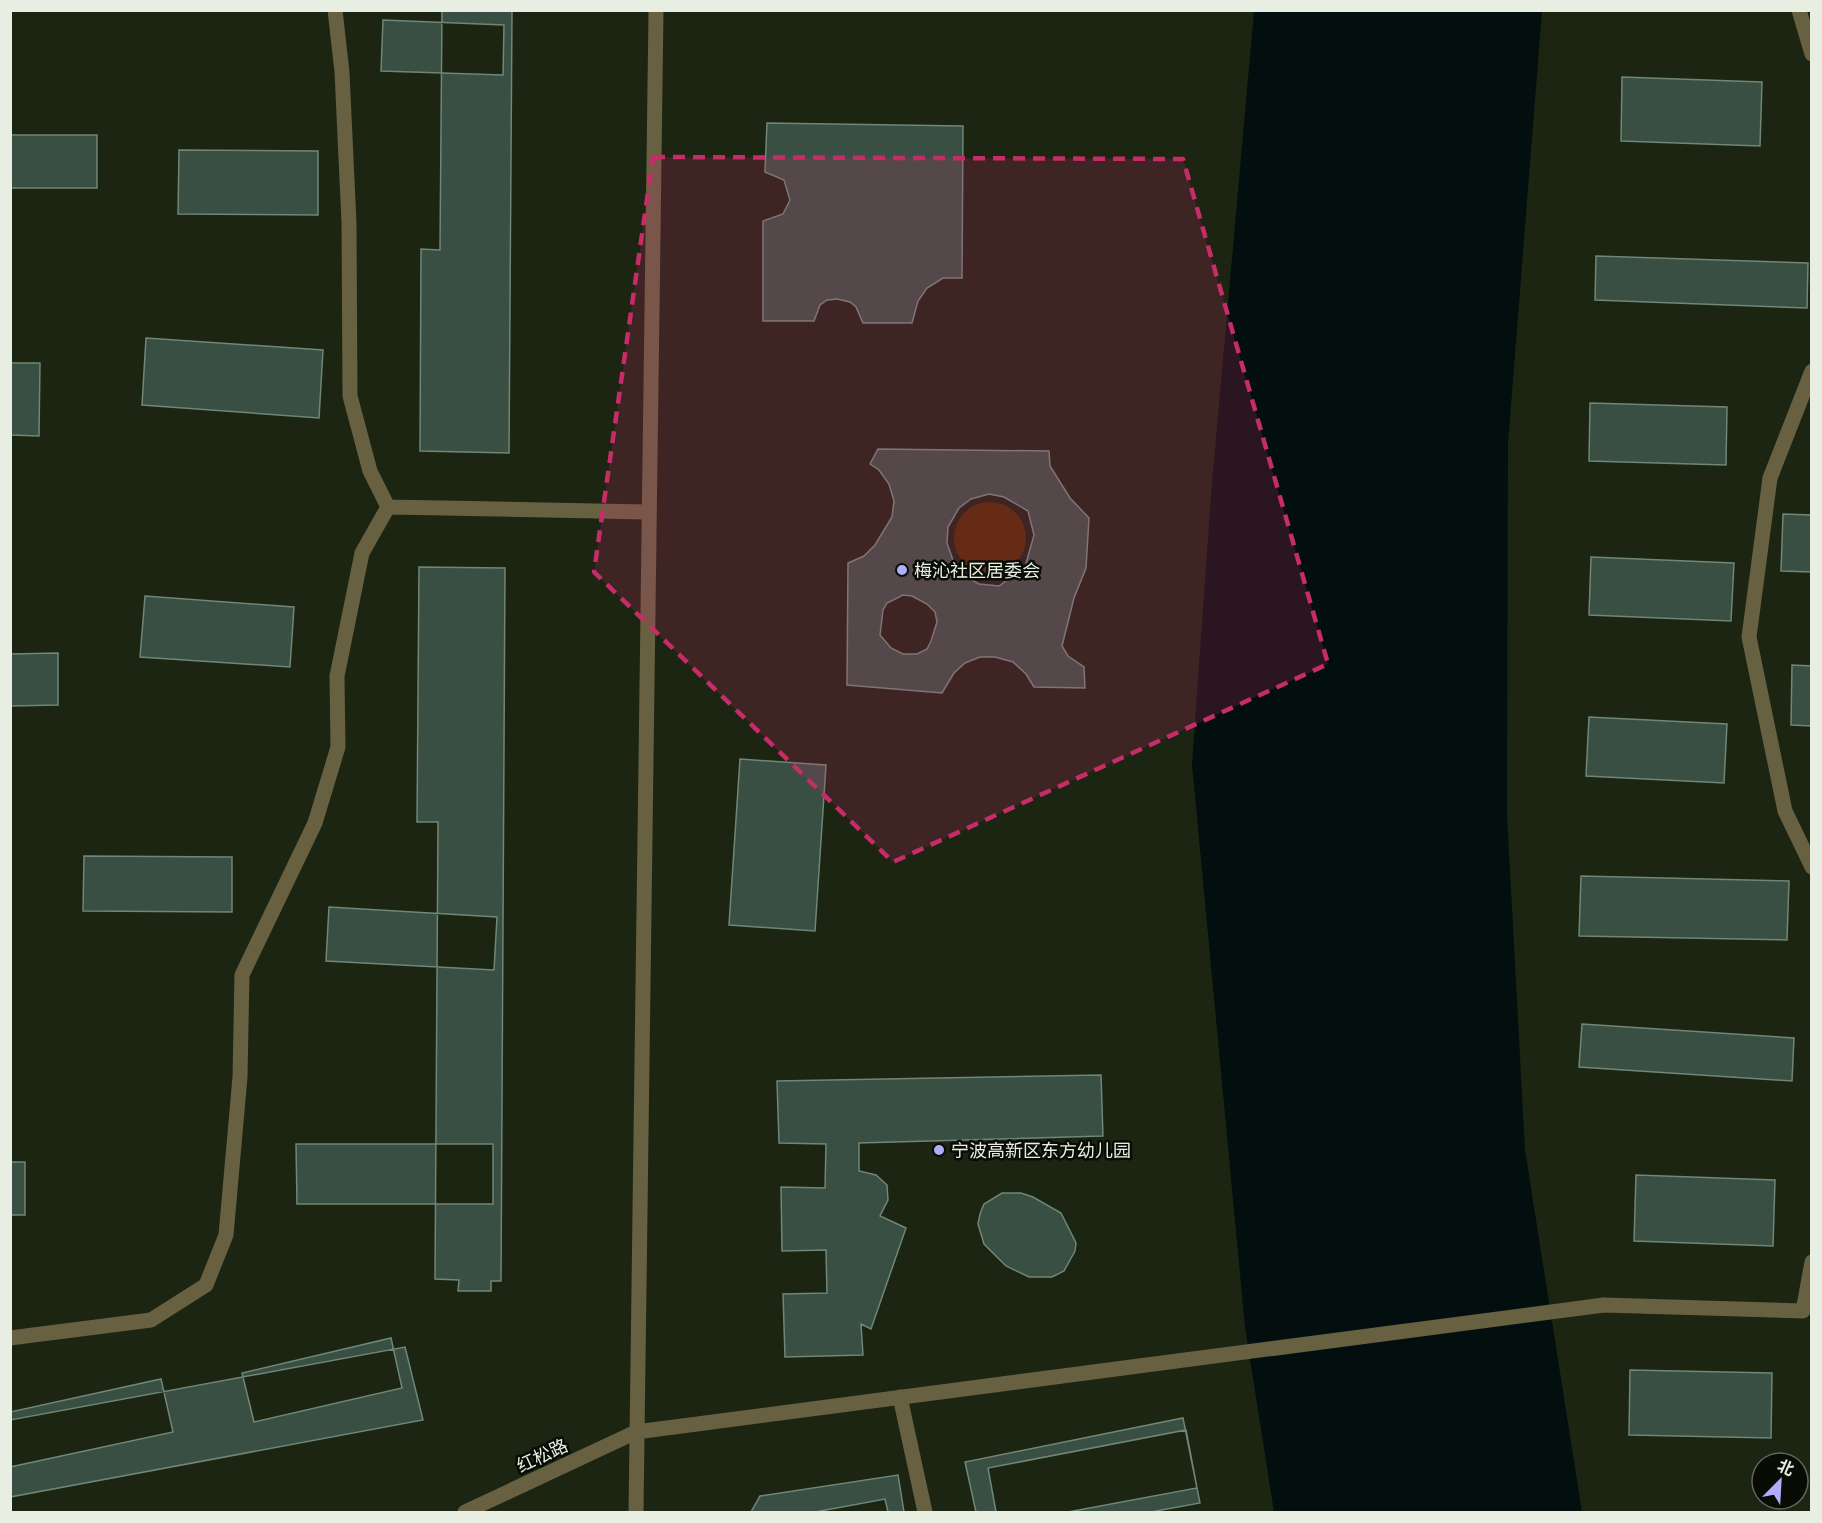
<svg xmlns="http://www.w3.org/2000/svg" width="1822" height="1523" font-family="'Exo 2','Noto Sans SC',sans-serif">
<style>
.green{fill:#4d2b01}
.water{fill:#030f0e}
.building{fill:#394f43;stroke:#6f8678;stroke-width:1.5;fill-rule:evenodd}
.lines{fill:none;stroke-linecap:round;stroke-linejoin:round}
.service{stroke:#676041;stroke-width:15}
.minor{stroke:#676041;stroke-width:15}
.marked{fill:#c62d68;fill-opacity:0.2;stroke:#c62d68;stroke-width:4.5;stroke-dasharray:12 8;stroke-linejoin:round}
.poi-dot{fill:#b0aefa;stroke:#080c05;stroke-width:2}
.labels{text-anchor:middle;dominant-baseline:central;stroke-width:5;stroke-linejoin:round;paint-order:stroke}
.poi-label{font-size:18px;fill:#e8eee2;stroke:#080c05;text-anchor:start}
.street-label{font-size:18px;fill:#e8eee2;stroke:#080c05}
</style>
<rect width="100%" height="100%" fill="#1c2412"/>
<path class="green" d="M954 538a36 36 0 1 1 72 0a36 36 0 1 1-72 0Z"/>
<path class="water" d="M 1254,11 L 1542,11 L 1508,443 L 1507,815 L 1525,1150 L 1582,1512 L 1274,1512 L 1245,1327 L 1192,764 L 1212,483 Z"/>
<path class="building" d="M 442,10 L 512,10 L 509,453 L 420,451 L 421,249 L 440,250 Z
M 383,20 L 504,25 L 503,75 L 381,71 Z
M 1622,77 L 1762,82 L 1760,146 L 1621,141 Z
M 767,123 L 963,126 L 962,278 L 943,278 L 927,288 L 918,301 L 912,323 L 863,323 L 856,307 L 850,302 L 837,299 L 827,300 L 820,305 L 814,321 L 763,321 L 763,221 L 783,214 L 790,200 L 784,180 L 765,172 Z
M 10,135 L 97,135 L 97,188 L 10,188 Z
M 179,150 L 318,151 L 318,215 L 178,214 Z
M 1596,256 L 1808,263 L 1807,308 L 1595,300 Z
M 146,338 L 323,350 L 319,418 L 142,405 Z
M 10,363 L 40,363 L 39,436 L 10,435 Z
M 1590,403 L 1727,407 L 1726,465 L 1589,461 Z
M 878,449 L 1049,451 L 1050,466 L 1070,498 L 1089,518 L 1086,568 L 1074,598 L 1062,646 L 1068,656 L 1084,667 L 1085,688 L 1034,687 L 1026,674 L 1013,662 L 995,657 L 980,657 L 965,663 L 954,673 L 942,693 L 847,685 L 848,563 L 864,556 L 875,545 L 892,517 L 894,501 L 889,484 L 879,470 L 870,464 ZM 989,494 L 1004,497 L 1028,511 L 1034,535 L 1025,567 L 999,586 L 979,584 L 957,572 L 947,543 L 948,527 L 959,508 L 971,499 ZM 903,595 L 912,596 L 927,604 L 935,612 L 937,622 L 931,641 L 927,649 L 917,654 L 903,654 L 891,648 L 880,635 L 883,610 L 887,603 Z
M 1783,514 L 1812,515 L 1812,572 L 1781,571 Z
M 1591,557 L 1734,563 L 1731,621 L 1589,615 Z
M 419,567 L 505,568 L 501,1281 L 491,1281 L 491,1291 L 458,1291 L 459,1280 L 435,1279 L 438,822 L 417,822 Z
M 145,596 L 294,607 L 290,667 L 140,657 Z
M 58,653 L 58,705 L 10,706 L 10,654 Z
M 1792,665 L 1812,666 L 1812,726 L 1791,725 Z
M 1589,717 L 1727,724 L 1724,783 L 1586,776 Z
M 740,759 L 826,765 L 815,931 L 729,925 Z
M 84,856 L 232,857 L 232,912 L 83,911 Z
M 1581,876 L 1789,881 L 1787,940 L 1579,936 Z
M 329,907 L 497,917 L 494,970 L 326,961 Z
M 1582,1024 L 1794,1038 L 1792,1081 L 1579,1067 Z
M 1101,1075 L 1103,1136 L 859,1143 L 859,1171 L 876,1175 L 887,1185 L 888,1200 L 880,1216 L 906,1228 L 871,1329 L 861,1324 L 863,1355 L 785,1357 L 783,1294 L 827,1293 L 826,1250 L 782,1251 L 781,1187 L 825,1188 L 826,1144 L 779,1143 L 777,1081 Z
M 296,1144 L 493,1144 L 493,1204 L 297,1204 Z
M 10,1162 L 25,1162 L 25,1215 L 10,1215 Z
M 1636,1175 L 1775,1180 L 1773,1246 L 1634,1241 Z
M 1002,1193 L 1021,1193 L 1033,1197 L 1061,1213 L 1076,1243 L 1075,1251 L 1064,1271 L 1052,1277 L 1029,1277 L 1006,1266 L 984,1244 L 978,1224 L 980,1214 L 984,1204 Z
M 391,1338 L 402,1388 L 254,1422 L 242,1373 Z
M 405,1347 L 423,1420 L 10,1497 L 10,1420 Z
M 1630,1370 L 1772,1373 L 1771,1438 L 1629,1435 Z
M 161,1379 L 173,1432 L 10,1467 L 10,1412 Z
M 1183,1418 L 1200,1503 L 1151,1512 L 976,1512 L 965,1462 Z
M 1186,1430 L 1197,1488 L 1068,1512 L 996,1512 L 988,1468 Z
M 898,1475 L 904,1512 L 751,1512 L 760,1496 Z
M 885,1499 L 888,1512 L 815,1512 Z"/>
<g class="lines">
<path class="service" d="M 335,10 L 342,72 L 349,223 L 350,396 L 370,471 L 388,507 L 648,512
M 10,1338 L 151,1320 L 206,1285 L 226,1235 L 240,1077 L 242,975 L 315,823 L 338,747 L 337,676 L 362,553 L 388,507
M 900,1397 L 925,1512"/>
<path class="minor" d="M 1799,10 L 1812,54
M 1812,371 L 1770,478 L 1749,637 L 1785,811 L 1812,867
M 465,1512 L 636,1432 L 1604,1305 L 1803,1311 L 1812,1262
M 636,1512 L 656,10"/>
</g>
<path class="marked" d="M 653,157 L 1183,159 L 1328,664 L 893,862 L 594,572 Z"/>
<g class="poi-dot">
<circle cx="902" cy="570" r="6"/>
<circle cx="939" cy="1150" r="6"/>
</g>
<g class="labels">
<g class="poi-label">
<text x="914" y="570">梅沁社区居委会</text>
<text x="951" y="1150">宁波高新区东方幼儿园</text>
</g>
<g class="street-label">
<text transform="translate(542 1455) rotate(-25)">红松路</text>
</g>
</g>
<rect width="1822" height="1523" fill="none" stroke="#e8eee2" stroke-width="24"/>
<g transform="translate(1780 1481) rotate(24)"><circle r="28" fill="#080c05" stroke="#62665d" stroke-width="1.5"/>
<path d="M0-4.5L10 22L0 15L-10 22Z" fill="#b0aefa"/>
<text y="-9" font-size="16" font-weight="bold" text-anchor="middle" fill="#e8eee2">北</text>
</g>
</svg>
